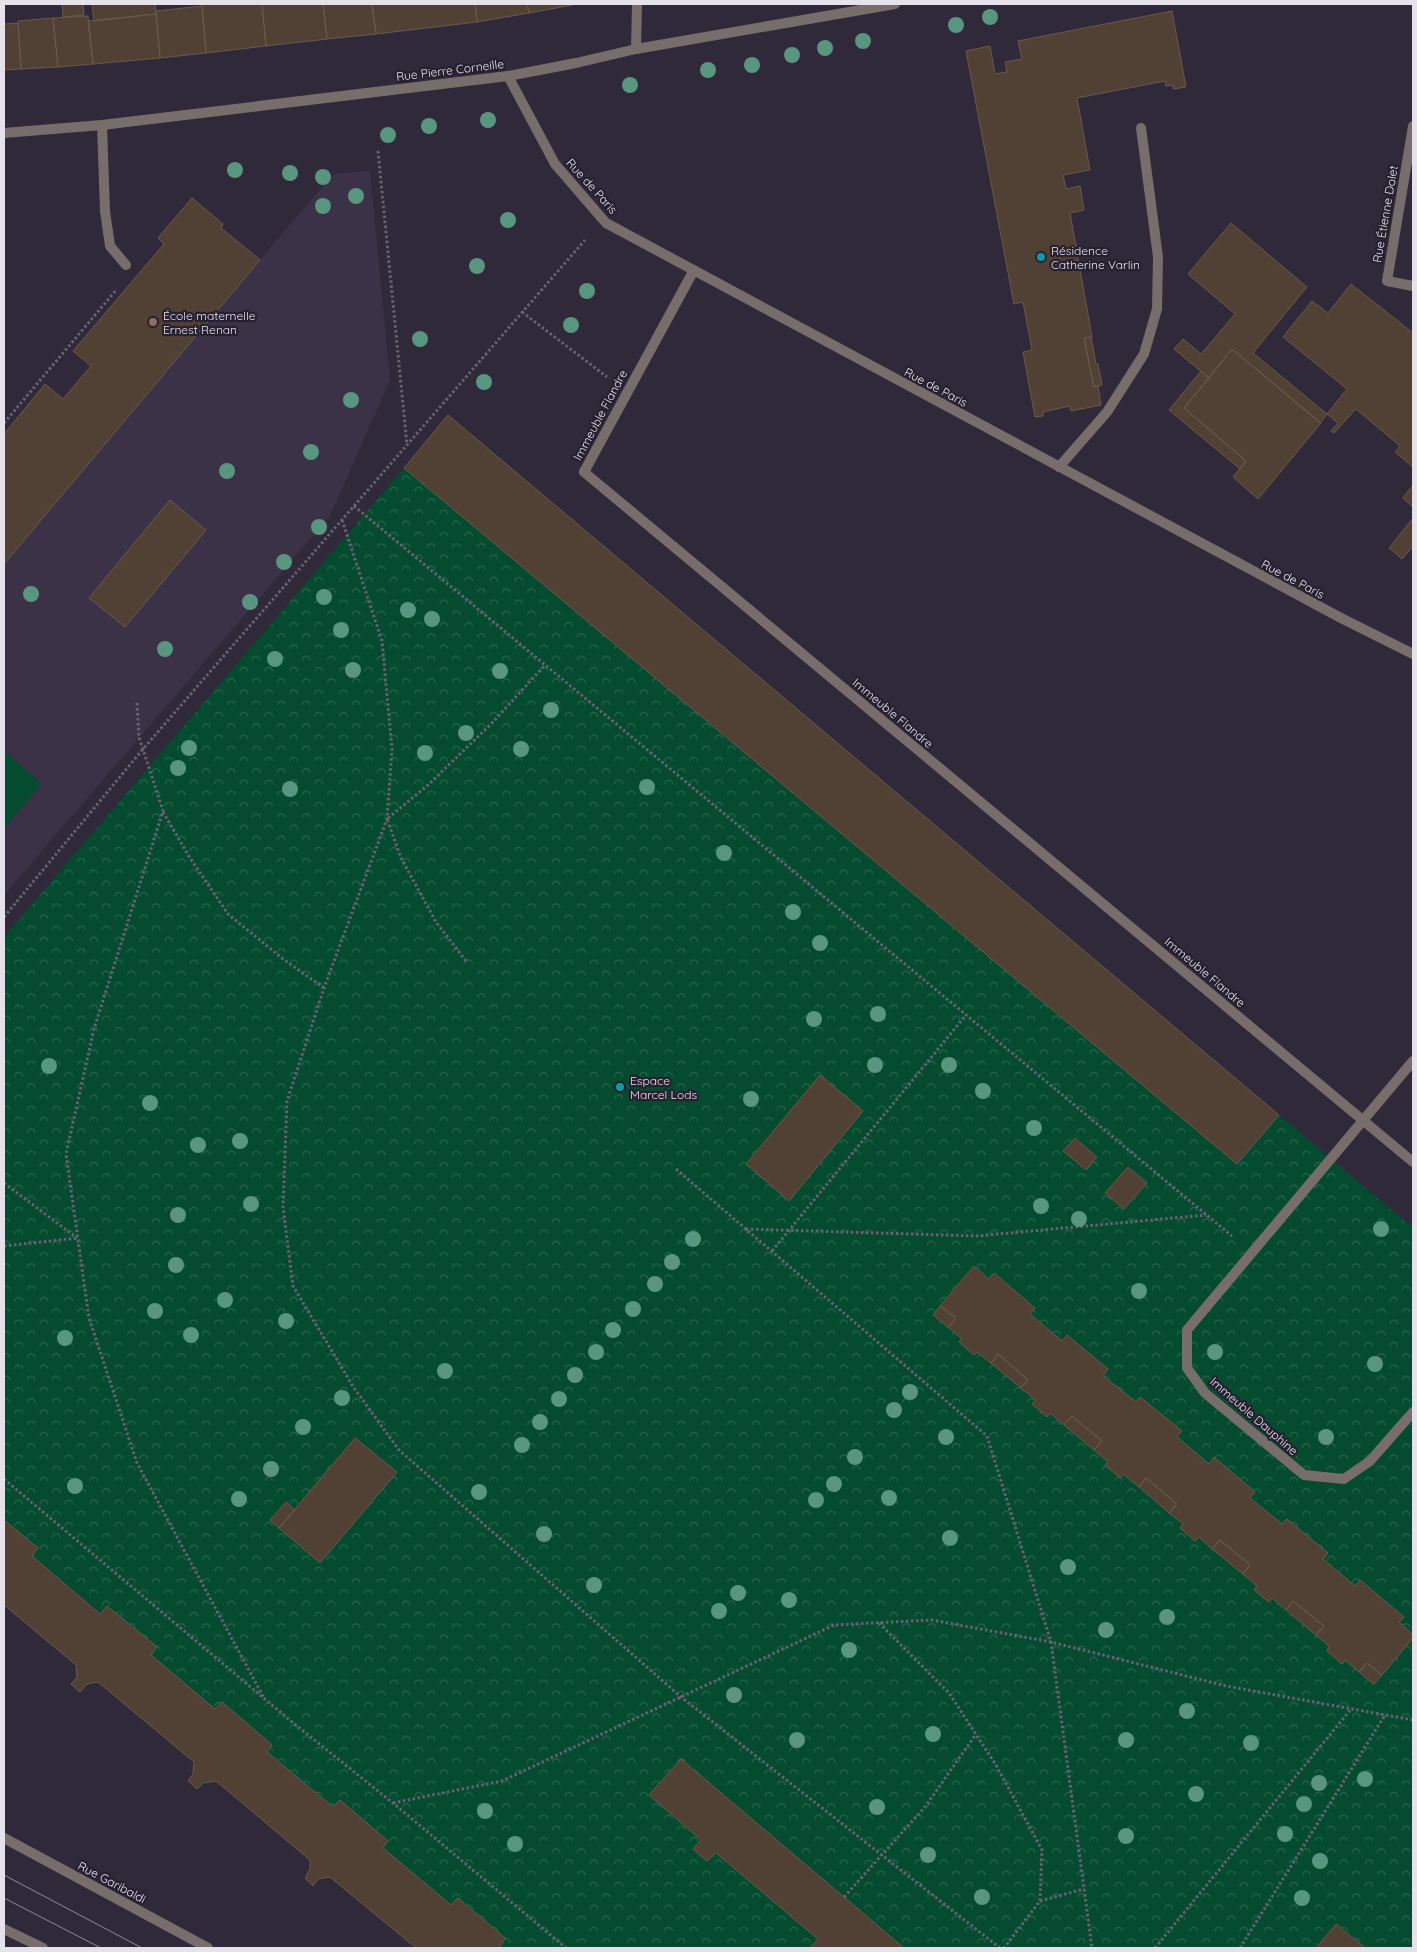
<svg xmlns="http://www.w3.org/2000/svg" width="1417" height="1952" font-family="Quicksand,sans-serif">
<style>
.built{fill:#3b3248}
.grass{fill:#044b30}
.forest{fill:url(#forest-crowns)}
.building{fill:#514034;stroke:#6b594d}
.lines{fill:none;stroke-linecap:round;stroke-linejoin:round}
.path{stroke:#686271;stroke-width:3;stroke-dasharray:2.5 2.5;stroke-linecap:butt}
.service{stroke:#776d6b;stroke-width:10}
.minor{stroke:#776d6b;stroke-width:10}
.tertiary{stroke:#776d6b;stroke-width:10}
.tram{stroke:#8e8996;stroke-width:1}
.tree{fill:#59967f}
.culture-dot{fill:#0f9aa8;stroke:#26202f;stroke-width:2}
.education-dot{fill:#8d6e63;stroke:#26202f;stroke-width:2}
.labels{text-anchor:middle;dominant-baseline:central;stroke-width:4.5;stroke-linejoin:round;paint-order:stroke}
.street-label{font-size:12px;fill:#e6e2ec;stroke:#26202f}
.poi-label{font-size:12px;fill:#e6e2ec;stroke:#26202f;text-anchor:start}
</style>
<defs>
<pattern id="forest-crowns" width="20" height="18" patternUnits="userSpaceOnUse" patternTransform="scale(1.25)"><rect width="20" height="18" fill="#044b30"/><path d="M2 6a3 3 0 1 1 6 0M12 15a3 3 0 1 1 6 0" fill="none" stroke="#29654e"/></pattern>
</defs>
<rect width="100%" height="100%" fill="#30293a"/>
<path class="built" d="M 370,171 L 390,380 L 330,516 L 4,895 L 4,434 L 45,384 L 63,399 L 91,366 L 73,351 L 163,244 L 158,238 L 192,198 L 221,228 L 260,259 L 334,174 Z"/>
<path class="grass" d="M 4,751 L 42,784 L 4,828 Z"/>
<path class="forest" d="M 404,468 L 1237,1164 L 1279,1115 L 1413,1228 L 1413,1948 L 1365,1948 L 1336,1924 L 1316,1948 L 500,1948 L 4,1532 L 4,937 Z"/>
<path class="building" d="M 62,4 L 83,4 L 84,15 L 63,17 Z
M 92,4 L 155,4 L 156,14 L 94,21 Z
M 202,4 L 262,4 L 266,46 L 206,53 Z
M 262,4 L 323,4 L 327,39 L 266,46 Z
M 323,4 L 372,4 L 376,34 L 327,39 Z
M 372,4 L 475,4 L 477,22 L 376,34 Z
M 475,4 L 527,4 L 529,13 L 477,22 Z
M 527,4 L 578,4 L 529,13 Z
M 202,6 L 206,53 L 160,58 L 156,11 Z
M 1172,11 L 1186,87 L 1173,89 L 1173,85 L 1166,86 L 1165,81 L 1077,98 L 1090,170 L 1063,175 L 1066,189 L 1080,186 L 1084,210 L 1070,213 L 1092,337 L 1084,338 L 1094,387 L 1098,386 L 1101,405 L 1071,411 L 1070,406 L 1043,412 L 1043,416 L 1035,417 L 1023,352 L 1032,350 L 1023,302 L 1014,304 L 966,51 L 990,46 L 995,74 L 1007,72 L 1005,62 L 1022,59 L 1018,41 Z
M 156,14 L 160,58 L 93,64 L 88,21 Z
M 88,16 L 93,64 L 58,67 L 53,18 Z
M 53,18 L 58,67 L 21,69 L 18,21 Z
M 18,23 L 21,69 L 4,70 L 4,24 Z
M 192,198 L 223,224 L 221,228 L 260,260 L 4,564 L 4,434 L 45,384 L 63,399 L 91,366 L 73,351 L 164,244 L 158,238 Z
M 1231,223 L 1307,287 L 1253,353 L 1327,414 L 1320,423 L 1232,349 L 1209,378 L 1174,349 L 1183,339 L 1201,354 L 1235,314 L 1188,274 Z
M 1351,284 L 1413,333 L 1413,467 L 1395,452 L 1400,446 L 1356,409 L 1334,433 L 1331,431 L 1338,423 L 1327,414 L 1347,389 L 1283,337 L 1312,301 L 1328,313 Z
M 1091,337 L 1096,364 L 1098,364 L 1102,385 L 1094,387 L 1084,338 Z
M 1232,349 L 1321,423 L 1258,499 L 1233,477 L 1246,461 L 1184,408 Z
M 1201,371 L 1209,378 L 1184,408 L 1246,461 L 1240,469 L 1169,410 Z
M 448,415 L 1279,1115 L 1237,1164 L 404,468 Z
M 1413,485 L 1413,507 L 1403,498 Z
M 170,500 L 206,530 L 125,627 L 89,598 Z
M 1413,518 L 1413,546 L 1402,559 L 1389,548 Z
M 820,1075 L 863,1111 L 789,1201 L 746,1164 Z
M 1075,1138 L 1097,1157 L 1086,1170 L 1063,1151 Z
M 1128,1167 L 1147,1183 L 1124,1209 L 1105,1193 Z
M 974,1266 L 989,1279 L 994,1273 L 1035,1308 L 1030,1314 L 1062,1341 L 1067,1335 L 1108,1369 L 1103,1376 L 1136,1402 L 1140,1397 L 1182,1431 L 1177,1437 L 1209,1464 L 1214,1457 L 1255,1492 L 1250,1498 L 1282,1524 L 1287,1519 L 1328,1553 L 1323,1559 L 1355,1586 L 1360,1580 L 1404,1617 L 1399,1622 L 1413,1635 L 1413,1638 L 1382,1675 L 1367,1663 L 1359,1672 L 1345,1660 L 1342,1664 L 1327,1651 L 1330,1647 L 1316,1635 L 1324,1626 L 1293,1601 L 1286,1610 L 1272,1598 L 1269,1602 L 1254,1590 L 1257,1586 L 1243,1574 L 1250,1565 L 1220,1540 L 1212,1549 L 1199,1537 L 1195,1541 L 1180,1528 L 1183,1524 L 1169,1513 L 1177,1504 L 1146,1478 L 1139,1487 L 1123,1474 L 1120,1478 L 1105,1465 L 1108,1462 L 1094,1450 L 1102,1441 L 1072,1416 L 1064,1425 L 1050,1413 L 1047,1417 L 1032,1404 L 1035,1400 L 1021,1388 L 1028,1380 L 998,1354 L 991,1363 L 977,1352 L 974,1355 L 959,1342 L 962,1339 L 948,1327 L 956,1318 L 940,1306 Z
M 940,1306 L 956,1318 L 948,1327 L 933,1315 Z
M 998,1354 L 1028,1380 L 1021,1388 L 991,1363 Z
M 1072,1416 L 1102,1441 L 1094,1450 L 1064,1425 Z
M 355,1438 L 397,1472 L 320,1563 L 279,1528 Z
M 1146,1478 L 1177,1504 L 1169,1513 L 1139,1487 Z
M 286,1502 L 295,1510 L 279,1528 L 270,1520 Z
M 4,1520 L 38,1548 L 32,1556 L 100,1614 L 107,1606 L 157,1647 L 151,1655 L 215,1709 L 222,1702 L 272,1745 L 267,1752 L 333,1807 L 340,1800 L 388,1841 L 383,1848 L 451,1905 L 458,1898 L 505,1938 L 500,1947 L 502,1948 L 416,1948 L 330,1877 L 318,1879 L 313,1886 L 305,1878 L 310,1869 L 310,1860 L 216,1781 L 203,1783 L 197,1789 L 188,1781 L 193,1774 L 194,1762 L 98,1682 L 87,1684 L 80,1692 L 71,1684 L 77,1677 L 76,1665 L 4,1605 Z
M 1220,1540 L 1250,1565 L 1243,1574 L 1212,1549 Z
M 1293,1601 L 1324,1626 L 1316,1635 L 1286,1610 Z
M 1367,1663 L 1382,1675 L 1374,1684 L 1359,1672 Z
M 681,1759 L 844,1897 L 904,1948 L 810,1948 L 818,1939 L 716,1853 L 707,1861 L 693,1849 L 701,1840 L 649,1795 Z
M 1336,1924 L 1365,1948 L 1316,1948 Z"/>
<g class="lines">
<path class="path" d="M 378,151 L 407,445
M 522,312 L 607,377
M 4,423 L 117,289
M 354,506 L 1232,1236
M 342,520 L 382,641 L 392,749 L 387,819 L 324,988 L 287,1101 L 283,1207 L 293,1286 L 354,1388 L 399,1450 L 681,1697 L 1000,1948
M 137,703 L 139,737 L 163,811 L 94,1029 L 66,1154 L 89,1318 L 137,1463 L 264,1698
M 163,812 L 190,858 L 228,914 L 283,959 L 324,988
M 4,917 L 143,749 L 585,240
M 466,961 L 436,922 L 401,858 L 387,819 L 428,785 L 492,723 L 545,665
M 676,1169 L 987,1436 L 1051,1642 L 1092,1948
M 4,1183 L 77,1238
M 746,1229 L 977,1236 L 1206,1215
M 4,1246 L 78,1238
M 772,1251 L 966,1015
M 4,1479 L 292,1722 L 393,1803 L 566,1948
M 879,1623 L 949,1693 L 996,1765 L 1042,1850 L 1040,1901 L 1004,1948
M 393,1803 L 502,1781 L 834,1625 L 932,1620 L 1051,1642 L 1226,1686 L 1413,1720
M 844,1897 L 925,1807 L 976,1734
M 1040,1901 L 1084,1889
M 1155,1948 L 1351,1709
M 1240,1948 L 1385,1715"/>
<path class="service" d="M 102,125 L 105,211 L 110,246 L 126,265
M 1059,467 L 1107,412 L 1144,354 L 1157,309 L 1158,257 L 1141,128"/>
<path class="minor" d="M 636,49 L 637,4
M 508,76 L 555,164 L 606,223 L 1341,618 L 1413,654
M 1413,126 L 1387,281 L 1413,286
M 694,270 L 584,472 L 1413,1162
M 1413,1061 L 1187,1330 L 1187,1368 L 1205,1393 L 1304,1475 L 1344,1479 L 1370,1461 L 1413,1412"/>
<path class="tertiary" d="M 4,133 L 102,125 L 508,76 L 576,63 L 636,49 L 895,4
M 4,1838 L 208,1948
M 4,1929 L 43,1948"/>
<path class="tram" d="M 4,1875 L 142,1948
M 4,1898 L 101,1948"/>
</g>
<g class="tree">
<circle cx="990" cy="17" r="8"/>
<circle cx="956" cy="25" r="8"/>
<circle cx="863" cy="41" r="8"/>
<circle cx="825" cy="48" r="8"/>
<circle cx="792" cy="55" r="8"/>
<circle cx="752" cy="65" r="8"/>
<circle cx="708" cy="70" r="8"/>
<circle cx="630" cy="85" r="8"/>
<circle cx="488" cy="120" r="8"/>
<circle cx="429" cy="126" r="8"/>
<circle cx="388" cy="135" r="8"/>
<circle cx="235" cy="170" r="8"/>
<circle cx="290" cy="173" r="8"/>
<circle cx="323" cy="177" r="8"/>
<circle cx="356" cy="196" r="8"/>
<circle cx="323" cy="206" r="8"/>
<circle cx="508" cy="220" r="8"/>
<circle cx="477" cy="266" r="8"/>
<circle cx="587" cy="291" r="8"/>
<circle cx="571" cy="325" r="8"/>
<circle cx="420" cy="339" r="8"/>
<circle cx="484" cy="382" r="8"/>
<circle cx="351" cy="400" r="8"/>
<circle cx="311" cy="452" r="8"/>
<circle cx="227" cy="471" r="8"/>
<circle cx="319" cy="527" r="8"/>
<circle cx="284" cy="562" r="8"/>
<circle cx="31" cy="594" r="8"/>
<circle cx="324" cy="597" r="8"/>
<circle cx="250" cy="602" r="8"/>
<circle cx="408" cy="610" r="8"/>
<circle cx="432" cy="619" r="8"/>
<circle cx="341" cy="630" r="8"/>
<circle cx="165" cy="649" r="8"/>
<circle cx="275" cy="659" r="8"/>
<circle cx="353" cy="670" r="8"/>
<circle cx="500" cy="671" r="8"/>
<circle cx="551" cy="710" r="8"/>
<circle cx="466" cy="733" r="8"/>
<circle cx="189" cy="748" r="8"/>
<circle cx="521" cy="749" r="8"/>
<circle cx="425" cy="753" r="8"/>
<circle cx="178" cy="768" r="8"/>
<circle cx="647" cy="787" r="8"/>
<circle cx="290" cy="789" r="8"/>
<circle cx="724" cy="853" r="8"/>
<circle cx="793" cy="912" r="8"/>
<circle cx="820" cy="943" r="8"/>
<circle cx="878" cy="1014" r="8"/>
<circle cx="814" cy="1019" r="8"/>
<circle cx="875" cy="1065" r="8"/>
<circle cx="949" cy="1065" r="8"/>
<circle cx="49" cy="1066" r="8"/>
<circle cx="983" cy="1091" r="8"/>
<circle cx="751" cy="1099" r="8"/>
<circle cx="150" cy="1103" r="8"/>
<circle cx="1034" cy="1128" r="8"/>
<circle cx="240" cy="1141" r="8"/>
<circle cx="198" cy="1145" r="8"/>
<circle cx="251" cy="1204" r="8"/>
<circle cx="1041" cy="1206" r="8"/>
<circle cx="178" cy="1215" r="8"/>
<circle cx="1079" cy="1219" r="8"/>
<circle cx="1381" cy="1229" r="8"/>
<circle cx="693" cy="1239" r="8"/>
<circle cx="672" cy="1262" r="8"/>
<circle cx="176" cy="1265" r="8"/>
<circle cx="655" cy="1284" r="8"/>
<circle cx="1139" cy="1291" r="8"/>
<circle cx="225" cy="1300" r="8"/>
<circle cx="633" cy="1309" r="8"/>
<circle cx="155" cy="1311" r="8"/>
<circle cx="286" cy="1321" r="8"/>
<circle cx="613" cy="1330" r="8"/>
<circle cx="191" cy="1335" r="8"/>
<circle cx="65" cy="1338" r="8"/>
<circle cx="596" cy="1352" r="8"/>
<circle cx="1215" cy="1352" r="8"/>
<circle cx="1375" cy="1364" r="8"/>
<circle cx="445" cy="1371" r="8"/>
<circle cx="575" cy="1375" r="8"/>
<circle cx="910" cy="1392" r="8"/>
<circle cx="342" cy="1398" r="8"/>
<circle cx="559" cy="1399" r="8"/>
<circle cx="894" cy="1410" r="8"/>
<circle cx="540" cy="1422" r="8"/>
<circle cx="303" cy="1427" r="8"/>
<circle cx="946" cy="1437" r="8"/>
<circle cx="1326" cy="1437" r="8"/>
<circle cx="522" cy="1445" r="8"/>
<circle cx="855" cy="1457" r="8"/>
<circle cx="271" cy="1469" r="8"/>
<circle cx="834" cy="1484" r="8"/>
<circle cx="75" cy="1486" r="8"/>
<circle cx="479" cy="1492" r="8"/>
<circle cx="889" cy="1498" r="8"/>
<circle cx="239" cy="1499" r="8"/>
<circle cx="816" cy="1500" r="8"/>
<circle cx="544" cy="1534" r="8"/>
<circle cx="950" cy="1538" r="8"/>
<circle cx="1068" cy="1567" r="8"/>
<circle cx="594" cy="1585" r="8"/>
<circle cx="738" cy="1593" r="8"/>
<circle cx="789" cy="1600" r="8"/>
<circle cx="719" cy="1611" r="8"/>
<circle cx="1167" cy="1617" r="8"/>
<circle cx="1106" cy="1630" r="8"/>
<circle cx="849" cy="1650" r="8"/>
<circle cx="734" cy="1695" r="8"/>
<circle cx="1187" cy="1711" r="8"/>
<circle cx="933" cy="1734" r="8"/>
<circle cx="797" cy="1740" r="8"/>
<circle cx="1126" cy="1740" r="8"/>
<circle cx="1251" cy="1743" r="8"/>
<circle cx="1365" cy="1779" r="8"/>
<circle cx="1319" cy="1783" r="8"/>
<circle cx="1196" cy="1794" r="8"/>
<circle cx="1304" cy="1804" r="8"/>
<circle cx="877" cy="1807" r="8"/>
<circle cx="485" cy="1811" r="8"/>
<circle cx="1285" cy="1834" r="8"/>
<circle cx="1126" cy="1836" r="8"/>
<circle cx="515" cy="1844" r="8"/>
<circle cx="928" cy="1855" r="8"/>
<circle cx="1320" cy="1861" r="8"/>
<circle cx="982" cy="1897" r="8"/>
<circle cx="1302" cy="1898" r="8"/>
</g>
<g class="culture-dot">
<circle cx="1041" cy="257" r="5"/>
<circle cx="620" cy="1087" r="5"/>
</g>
<circle class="education-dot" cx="153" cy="322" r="5"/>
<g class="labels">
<g class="street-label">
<text transform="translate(450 70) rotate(-7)">Rue Pierre Corneille</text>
<text transform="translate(592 186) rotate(48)">Rue de Paris</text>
<text transform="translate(1385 214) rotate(-80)">Rue Étienne Dolet</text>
<text transform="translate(936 387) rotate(28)">Rue de Paris</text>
<text transform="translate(600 415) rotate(-62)">Immeuble Flandre</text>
<text transform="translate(1293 579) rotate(28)">Rue de Paris</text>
<text transform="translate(893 713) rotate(40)">Immeuble Flandre</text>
<text transform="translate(1205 972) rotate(40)">Immeuble Flandre</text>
<text transform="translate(1254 1416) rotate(41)">Immeuble Dauphine</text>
<text transform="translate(112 1882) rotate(28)">Rue Garibaldi</text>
</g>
<g class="poi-label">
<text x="1051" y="250">Résidence<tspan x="1051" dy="14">Catherine Varlin</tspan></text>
<text x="163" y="315">École maternelle<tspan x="163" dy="14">Ernest Renan</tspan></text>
<text x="630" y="1080">Espace<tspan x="630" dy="14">Marcel Lods</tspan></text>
</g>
</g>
<rect width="1417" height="1952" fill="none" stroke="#e6e2ec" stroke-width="10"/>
</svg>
